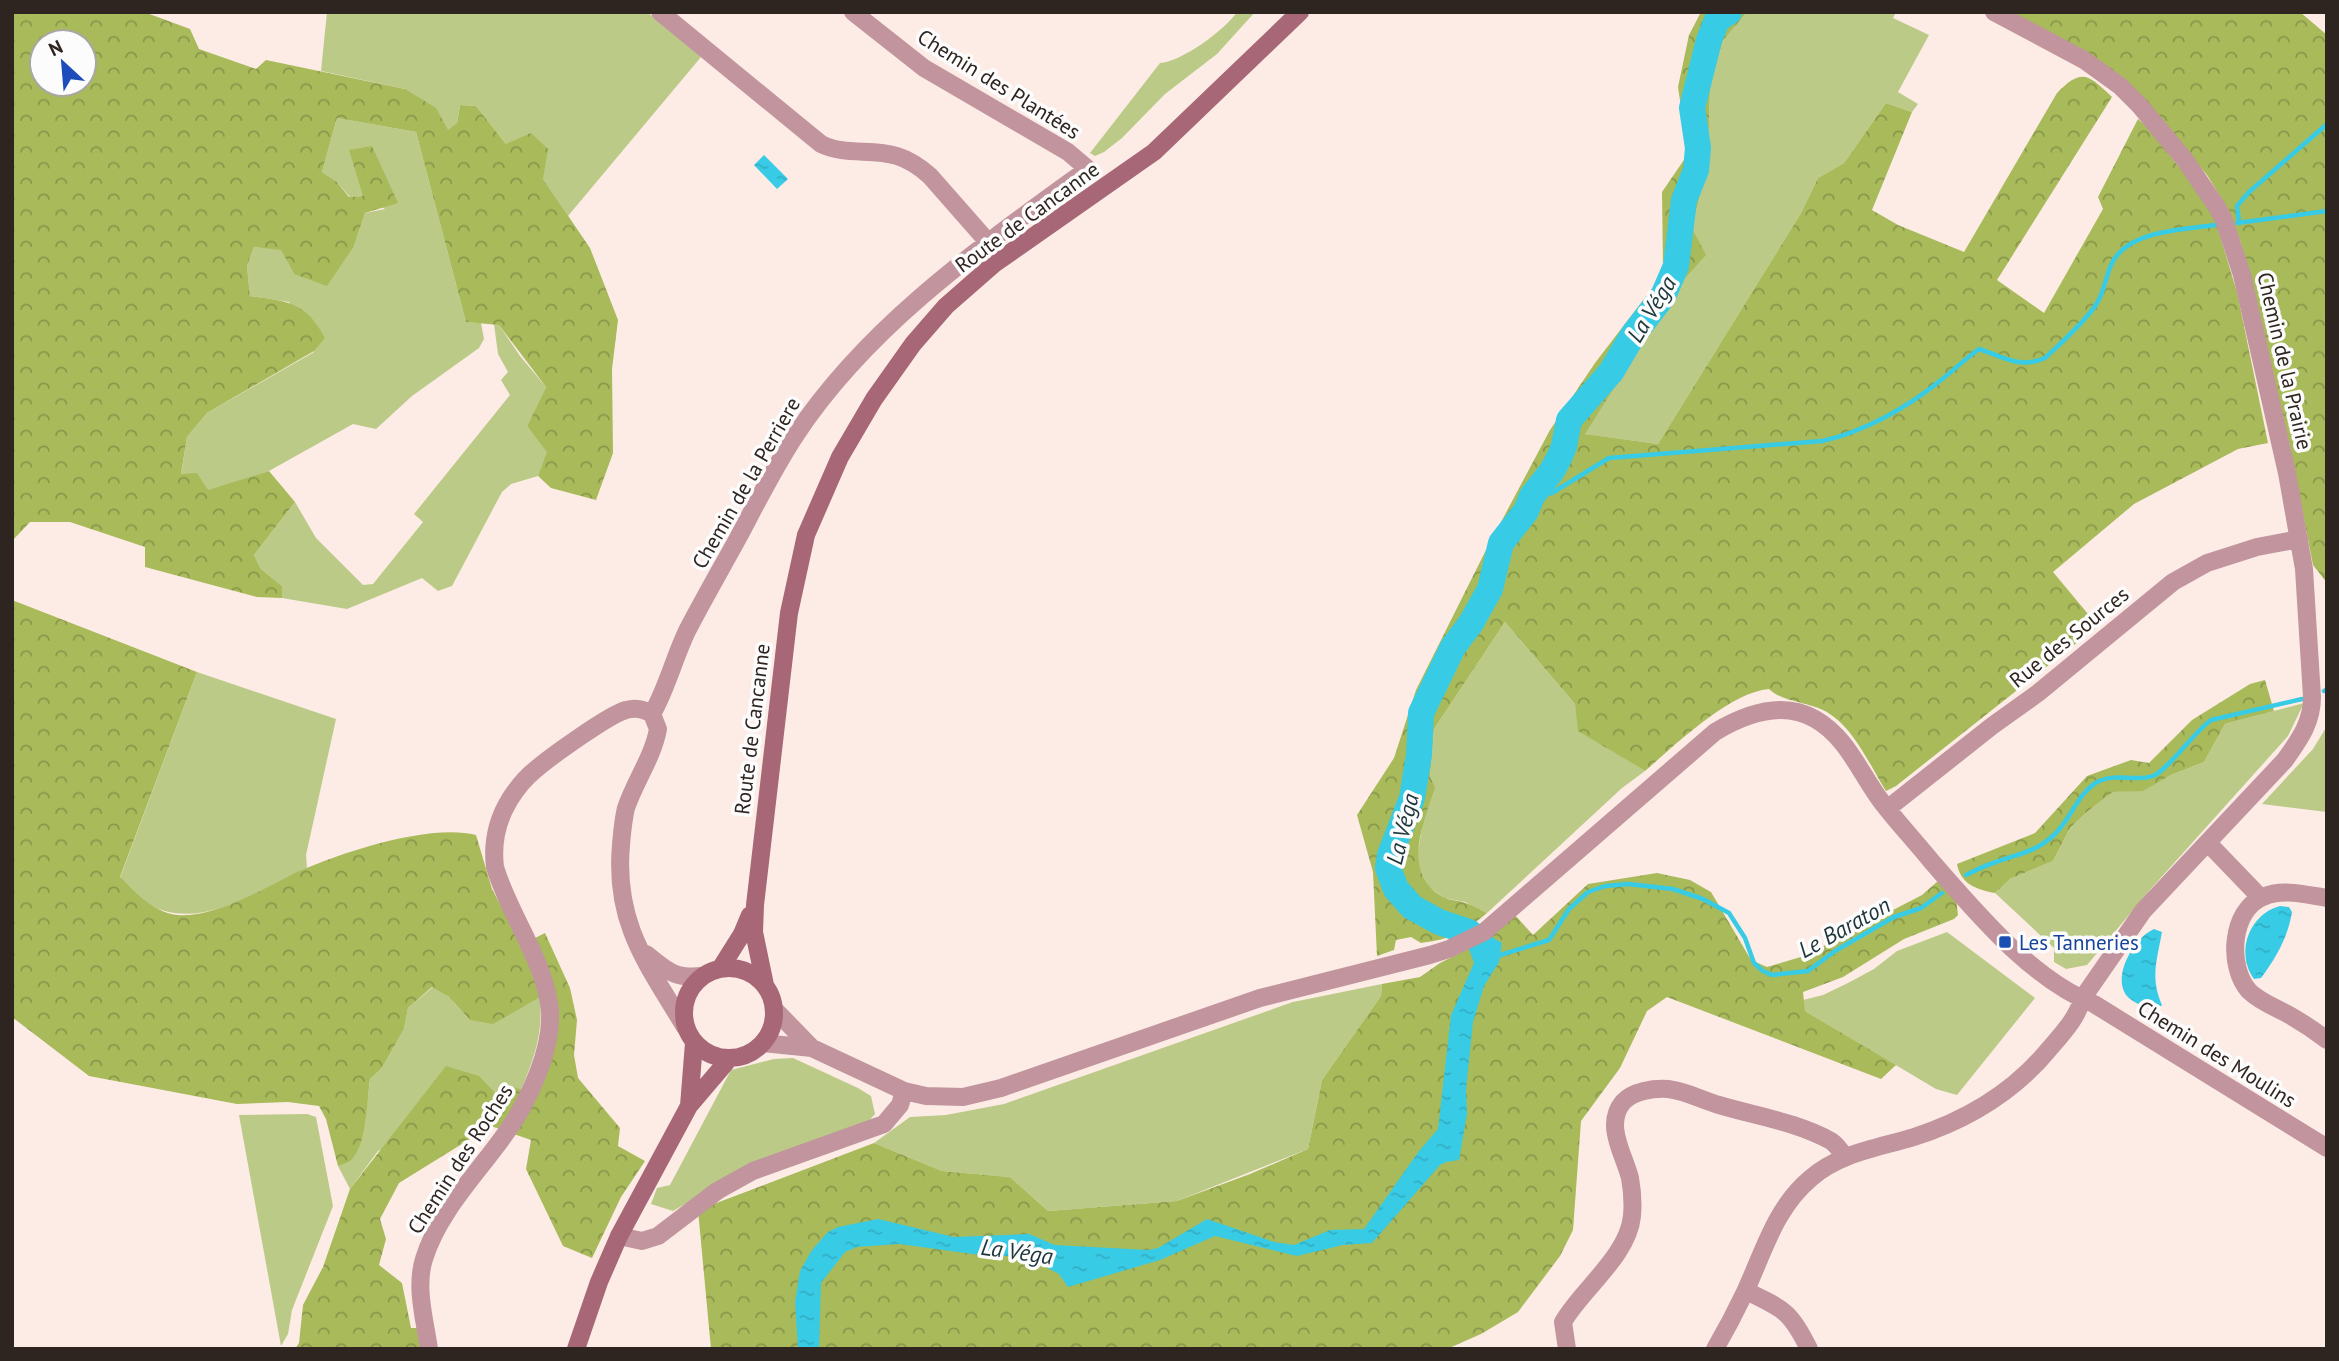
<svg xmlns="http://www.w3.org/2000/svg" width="2339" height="1361" font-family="'PT Sans',sans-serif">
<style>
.green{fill:#bcca87}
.forest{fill:url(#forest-crowns);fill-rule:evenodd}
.water{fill:url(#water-ripples)}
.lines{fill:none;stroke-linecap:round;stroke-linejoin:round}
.stream{stroke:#38cbe5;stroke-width:4.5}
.river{stroke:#38cbe5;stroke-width:26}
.minor{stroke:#c1949e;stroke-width:18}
.secondary{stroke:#a76776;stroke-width:18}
.transit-dot{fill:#1a4fb4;stroke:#fcfcfc;stroke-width:2.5}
.labels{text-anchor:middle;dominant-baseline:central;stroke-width:7;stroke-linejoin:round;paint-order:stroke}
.street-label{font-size:21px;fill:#2e2420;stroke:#fcfcfc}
.transit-label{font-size:21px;fill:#164399;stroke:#fcfcfc;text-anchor:start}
.water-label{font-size:23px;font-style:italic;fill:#1e363b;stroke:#fcfcfc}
</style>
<defs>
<pattern id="forest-crowns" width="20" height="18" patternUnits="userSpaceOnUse" patternTransform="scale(1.75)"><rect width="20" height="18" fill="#a8ba5a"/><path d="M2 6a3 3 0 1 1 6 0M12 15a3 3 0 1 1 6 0" fill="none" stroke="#89974a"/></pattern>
<pattern id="water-ripples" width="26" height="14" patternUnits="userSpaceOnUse" patternTransform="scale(1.75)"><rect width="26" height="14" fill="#38cbe5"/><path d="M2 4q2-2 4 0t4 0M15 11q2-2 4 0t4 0" fill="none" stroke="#32aec4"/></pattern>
</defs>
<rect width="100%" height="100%" fill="#fcece5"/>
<path class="green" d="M 327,12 L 647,12 L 701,57 L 568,216 L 543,179 L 506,144 L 476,106 L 460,105 L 457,123 L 448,131 L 405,89 L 321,71 Z
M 1237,12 L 1255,12 L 1217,54 L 1165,94 L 1122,138 L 1104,152 L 1095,156 L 1090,153 L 1160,63 C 1181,62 1225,30 1237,12 Z
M 1747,12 L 1896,12 L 1893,18 L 1929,35 L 1898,92 L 1918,104 L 1912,112 L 1886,103 L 1844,163 L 1818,178 L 1801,213 L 1658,444 L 1584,434 L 1678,286 L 1705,255 L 1692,228 L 1708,163 L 1710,88 L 1723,41 Z
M 337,118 L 416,132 L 466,322 L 481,323 L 484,339 L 479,348 L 412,396 L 376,429 L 353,424 L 269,471 L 208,491 L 181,475 L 187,437 L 207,413 L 314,352 L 289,302 L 250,296 L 247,266 L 254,247 L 281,249 L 294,274 L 354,246 L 365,213 L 385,209 L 364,196 L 350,197 L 336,181 L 322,172 Z
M 494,324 L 499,325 L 520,356 L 546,387 L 527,426 L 548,452 L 538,476 L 511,484 L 502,492 L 452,586 L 438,591 L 422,578 L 347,609 L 282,598 L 282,586 L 261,569 L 254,555 L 295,502 L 316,538 L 363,585 L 373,584 L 423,522 L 414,514 L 510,395 L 501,380 L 508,372 L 498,354 Z
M 1505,622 L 1575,704 L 1579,731 L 1645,771 L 1622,788 L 1487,913 L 1465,902 L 1444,898 L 1429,887 L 1420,872 L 1417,859 L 1430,777 L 1434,729 Z
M 197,672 L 336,719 L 306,855 L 307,868 C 260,890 199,933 148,904 C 138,898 128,886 120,878 Z
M 2304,703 L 2288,736 L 2149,891 L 2087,965 L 2066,969 L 2054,962 L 2054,948 L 1995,893 L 2010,879 L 2053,861 L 2070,828 L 2088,811 L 2113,792 L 2143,790 L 2171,775 L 2204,762 L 2225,724 Z
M 2327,726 L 2327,812 L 2262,804 L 2313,749 Z
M 1947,932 L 2035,998 L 1957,1095 L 1936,1089 L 1805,1011 L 1803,1000 L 1823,995 L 1848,983 L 1874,969 L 1897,951 Z
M 1382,984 L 1381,996 L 1322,1080 L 1308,1149 L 1177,1201 L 1048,1211 L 1010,1177 L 942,1171 L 874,1143 L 910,1117 L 946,1115 L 1004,1104 L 1293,1002 Z
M 433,987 L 449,997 L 470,1020 L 540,997 C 543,1034 535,1056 521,1090 L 507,1085 L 499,1097 L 378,1151 L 350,1189 L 338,1166 L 352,1159 L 365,1123 L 370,1079 L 382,1068 L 404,1029 L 408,1008 Z
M 793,1058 L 858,1088 L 871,1096 L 875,1114 L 867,1123 L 748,1168 L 673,1211 L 651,1204 L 657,1188 L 670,1185 L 731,1070 L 774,1059 Z
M 307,1114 L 316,1117 L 333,1206 L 292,1310 L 288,1334 L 281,1346 L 239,1115 Z"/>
<path class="forest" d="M 12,12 L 144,12 L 190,29 L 199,49 L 256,69 L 266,60 L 405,89 L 436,108 L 448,130 L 457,123 L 460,105 L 476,106 L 506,144 L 531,133 L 548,149 L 543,179 L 590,248 L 618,320 L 612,369 L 613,453 L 596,500 L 551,488 L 538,476 L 547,452 L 527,426 L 546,387 L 499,325 L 466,322 L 416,132 L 337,118 L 322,172 L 336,181 L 349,197 L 363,196 L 349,150 L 372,146 L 398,203 L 365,213 L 354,246 L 327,286 L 294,274 L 281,250 L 254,247 L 247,266 L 250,296 C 288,302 305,301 325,338 L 314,351 L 207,413 L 187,437 L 181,474 L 197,473 L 208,490 L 269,471 L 295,502 L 254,555 L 261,569 L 282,586 L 282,598 L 257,597 L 145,567 L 145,547 L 70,522 L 30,522 L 12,541 ZM 84,42 L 84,84 L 42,84 L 42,42 Z
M 1701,12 L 1747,12 L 1723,41 L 1710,88 L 1708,163 L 1692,228 L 1706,255 L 1678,286 L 1585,434 L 1658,444 L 1801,213 L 1818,178 L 1844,163 L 1886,103 L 1912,112 L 1872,210 L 1898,225 L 1964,252 L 2057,93 C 2082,67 2089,75 2112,97 L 1997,280 L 2044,313 L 2103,209 L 2098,197 L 2138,119 L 2147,127 L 2196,188 L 2214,216 L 2237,292 L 2268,443 L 2238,449 L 2134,504 L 2053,572 L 2098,626 L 1896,786 L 1886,791 C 1869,764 1853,725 1823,710 C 1806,702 1781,701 1769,689 C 1730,692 1675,745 1645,771 L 1578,731 L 1575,704 L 1505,622 L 1434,729 L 1430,777 L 1435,787 C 1424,823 1401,871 1441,896 C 1447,900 1455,900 1462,902 C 1471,904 1479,909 1487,913 C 1462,934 1454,938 1421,943 L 1411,937 L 1396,940 L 1394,950 L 1377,956 L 1373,872 L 1357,815 L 1394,758 L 1416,690 L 1484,554 L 1550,430 L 1595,363 L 1657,282 L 1663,269 L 1662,192 L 1688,154 L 1678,87 L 1689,35 Z
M 2014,12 L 2300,12 L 2327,35 L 2327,583 L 2313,565 L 2289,443 L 2241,243 L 2228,209 L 2207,175 L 2127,81 L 2080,48 L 2014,15 Z
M 12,600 L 197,672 L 120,877 C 136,893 153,912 177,915 C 213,918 260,891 291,875 C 336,854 428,823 476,835 L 492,889 L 524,949 L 540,997 L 493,1024 L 470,1020 L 449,997 L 432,987 L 408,1008 L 404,1029 L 382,1068 L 370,1079 C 367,1100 367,1141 353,1158 C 350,1162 343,1164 338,1166 L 326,1119 L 319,1106 L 288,1102 L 237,1104 L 89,1076 L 12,1017 Z
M 2265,680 L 2274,711 L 2225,724 L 2204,762 L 2171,775 L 2143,791 L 2113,792 L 2088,811 L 2070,828 L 2053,861 L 2010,879 L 1995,893 C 1978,890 1960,884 1957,864 L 2035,833 L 2087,776 L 2131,760 L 2149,763 L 2192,720 L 2250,684 Z
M 1657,873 L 1690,880 L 1711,892 L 1751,960 L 1767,967 L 1804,956 L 1922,895 L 1938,881 L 1956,898 L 1958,915 L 1954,919 L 1904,939 L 1843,977 L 1803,992 L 1805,1011 L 1896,1065 L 1881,1079 L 1667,997 L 1647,1011 L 1620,1068 L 1581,1121 L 1573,1230 L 1560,1256 L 1518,1312 L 1481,1334 L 1447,1349 L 711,1349 L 698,1210 L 874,1143 L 942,1171 L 1010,1177 L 1048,1211 L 1177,1201 L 1250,1174 L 1308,1149 L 1322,1080 L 1381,996 L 1382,984 L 1420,977 L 1440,963 L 1472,947 L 1513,913 L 1533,935 L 1588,884 Z
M 545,933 L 570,988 L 577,1020 L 574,1055 L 578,1078 L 620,1128 L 618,1146 L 645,1161 L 621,1197 L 592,1258 L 563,1246 L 526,1169 L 531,1140 L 491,1126 L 399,1183 L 380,1219 L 386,1239 L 379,1265 L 402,1283 L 411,1328 L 419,1328 L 422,1349 L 295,1349 L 299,1343 L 303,1305 L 323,1267 L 350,1189 L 446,1066 L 479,1076 L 499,1097 L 507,1085 L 535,1094 L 551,1057 L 533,939 Z"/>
<path class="water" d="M 764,155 L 788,179 L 777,189 L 754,165 Z
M 2280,906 L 2289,907 L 2292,912 C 2288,937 2276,958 2261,978 L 2254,979 C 2235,953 2249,914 2280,906 Z
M 2154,929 L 2162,932 C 2157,960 2150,978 2162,1005 L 2155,1011 C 2146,1007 2132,1003 2126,995 C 2112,975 2135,937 2154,929 Z
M 1490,936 L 1502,943 L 1499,962 L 1484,986 L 1473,1022 L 1466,1089 L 1467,1114 L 1459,1160 L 1446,1162 L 1440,1165 L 1372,1243 L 1343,1245 L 1297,1256 L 1215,1236 L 1160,1260 L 1068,1287 L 1059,1274 L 1027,1257 L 980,1255 L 899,1244 L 857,1247 L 845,1252 L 821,1283 L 819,1349 L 798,1349 L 795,1302 L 800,1271 L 812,1250 L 828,1232 L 838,1227 L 878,1219 L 954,1237 L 1029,1234 L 1055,1245 L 1148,1250 L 1158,1248 L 1207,1219 L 1274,1242 L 1294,1245 L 1330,1230 L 1364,1229 L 1419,1151 L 1438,1129 L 1451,1015 L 1474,963 L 1474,957 L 1468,945 Z"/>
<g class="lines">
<path class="stream" d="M 2239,222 L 2237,206 L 2249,192 L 2327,124
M 2237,223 L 2327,211
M 1532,496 L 1552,493 L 1609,458 L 1822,441 C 1864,432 1908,407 1941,380 C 1954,370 1965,359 1979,349 C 2004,357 2020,369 2045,358 C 2060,344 2087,320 2097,303 C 2104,292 2106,275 2112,263 C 2129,230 2183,230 2215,225
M 2324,691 L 2327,689
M 1966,875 C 1976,870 1986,865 1996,862 C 2020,853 2034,853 2054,835 C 2071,819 2078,792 2099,781 C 2117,773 2136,782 2153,776 C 2167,771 2194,732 2211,720 L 2302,699
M 1497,956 L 1549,940 L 1569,909 L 1588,892 L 1605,886 L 1628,884 L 1673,889 L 1703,899 L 1729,913 L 1745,938 L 1754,963 L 1763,971 L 1772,975 L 1808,971 L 1835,951 L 1894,917 L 1921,908 L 1942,893"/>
<path class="river" d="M 1486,958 L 1480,941 L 1469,932 L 1439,922 L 1412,907 L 1396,889 L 1388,868 L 1390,855 L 1412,798 L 1419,755 L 1421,713 L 1453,647 L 1471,623 L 1490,589 L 1501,543 L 1526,511 L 1532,496 L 1552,471 L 1559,458 L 1564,446 L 1569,420 L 1611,372 L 1633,335 L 1663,296 L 1676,266 L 1684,200 L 1696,170 L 1698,148 L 1692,108 L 1709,40 L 1717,20 L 1729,12"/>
<path class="minor" d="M 660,12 L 821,144 C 845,156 872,148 897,156 C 910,160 920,167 930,176 L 988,242
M 652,714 C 667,688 674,658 687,631 C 703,600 721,569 738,538 C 756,504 774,468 795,436 C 868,325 982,246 1088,169 L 1068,152 L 924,68 L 853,12
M 1887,809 L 1992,726 L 2038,693 L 2173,582 L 2207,563 L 2257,547 L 2299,539
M 2208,843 L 2260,897
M 2327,898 C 2307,895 2282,888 2263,897 C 2231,910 2227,966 2249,991 C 2260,1002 2277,1008 2291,1016 C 2303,1023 2315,1031 2327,1040
M 646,954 C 667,970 673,979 702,976
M 774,1009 L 812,1048
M 763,1043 L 812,1048 L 904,1091 L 926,1096 L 963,1097 L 1001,1088 L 1260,998 L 1430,955 L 1449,949 L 1484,932 L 1715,732 C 1745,714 1782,700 1815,719 C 1847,737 1860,773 1881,801 C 1897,822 1915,841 1932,862 C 1976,912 2031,979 2094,1004 L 2327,1148
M 619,1236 L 642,1241 L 658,1236 L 717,1191 L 753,1171 L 884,1124 L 900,1105 L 904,1091
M 1746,1291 C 1783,1309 1790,1310 1809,1349
M 429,1349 C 425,1321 415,1287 424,1259 C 439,1210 480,1171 508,1130 C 521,1112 530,1093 538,1073 C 545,1055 551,1031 550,1011 C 545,960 509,915 495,867 C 492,842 497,820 510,799 C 517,788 525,778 535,770 C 550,757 610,714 626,710 C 636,707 644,709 652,714 L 658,729 C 653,757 635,781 626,808 C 623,820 622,833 621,845 C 614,923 647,964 685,1027
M 1567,1349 L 1563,1322 C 1582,1289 1628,1256 1632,1216 C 1633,1205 1632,1189 1630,1178 C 1624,1154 1604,1125 1623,1102 C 1633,1091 1654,1088 1668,1089 C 1686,1091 1702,1100 1719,1105 C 1756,1116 1797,1122 1831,1141 C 1837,1145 1841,1151 1845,1157
M 1715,1349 C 1726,1330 1736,1311 1745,1292 C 1764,1251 1775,1208 1811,1178 C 1839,1153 1878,1148 1914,1137 C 1967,1120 2015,1091 2050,1048 C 2062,1034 2078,1017 2082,999 L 2143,911 L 2285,760 C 2299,740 2312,723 2312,697 L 2304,569 L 2287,473 L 2242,275 L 2224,220 L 2217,207 L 2185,160 L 2140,106 L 2120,86 L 2084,60 L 1994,12"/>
<path class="secondary" d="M684 1013a45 45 0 1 1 90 0a45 45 0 1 1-90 0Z
M 720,969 L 742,934 L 750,915
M 765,985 L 754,932 L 755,905 L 789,613 L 806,535 L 840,457 L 874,399 L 913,344 L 946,306 L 994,264 L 1154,152 L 1300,12
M 689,1106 L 694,1043
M 576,1349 L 599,1282 L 619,1236 L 689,1106 L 729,1059"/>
</g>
<rect class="transit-dot" x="1998" y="935" width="14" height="14" rx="3.5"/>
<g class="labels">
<g class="street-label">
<text transform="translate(999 84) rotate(32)">Chemin des Plantées</text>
<text transform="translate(1027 217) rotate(-36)">Route de Cancanne</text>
<text transform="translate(2285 361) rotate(77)">Chemin de la Prairie</text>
<text transform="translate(746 483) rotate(-60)">Chemin de la Perriere</text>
<text transform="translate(2069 637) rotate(-39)">Rue des Sources</text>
<text transform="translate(752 729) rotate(-83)">Route de Cancanne</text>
<text transform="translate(2217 1054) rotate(32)">Chemin des Moulins</text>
<text transform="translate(460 1159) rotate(-57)">Chemin des Roches</text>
</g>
<g class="transit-label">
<text x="2019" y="942">Les Tanneries</text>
</g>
<g class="water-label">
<text transform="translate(1651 309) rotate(-59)">La Véga</text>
<text transform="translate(1402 829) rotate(-76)">La Véga</text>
<text transform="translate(1844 927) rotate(-29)">Le Baraton</text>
<text transform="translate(1017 1251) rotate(8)">La Véga</text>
</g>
</g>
<rect width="2339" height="1361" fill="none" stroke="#2e2420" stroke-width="28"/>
<g transform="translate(63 63) rotate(334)"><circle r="33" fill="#fcfcfc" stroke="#aaa6a4" stroke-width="2"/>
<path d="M0-5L12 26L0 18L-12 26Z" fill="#1d4dba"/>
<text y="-10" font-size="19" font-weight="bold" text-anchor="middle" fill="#2e2420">N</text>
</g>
</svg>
